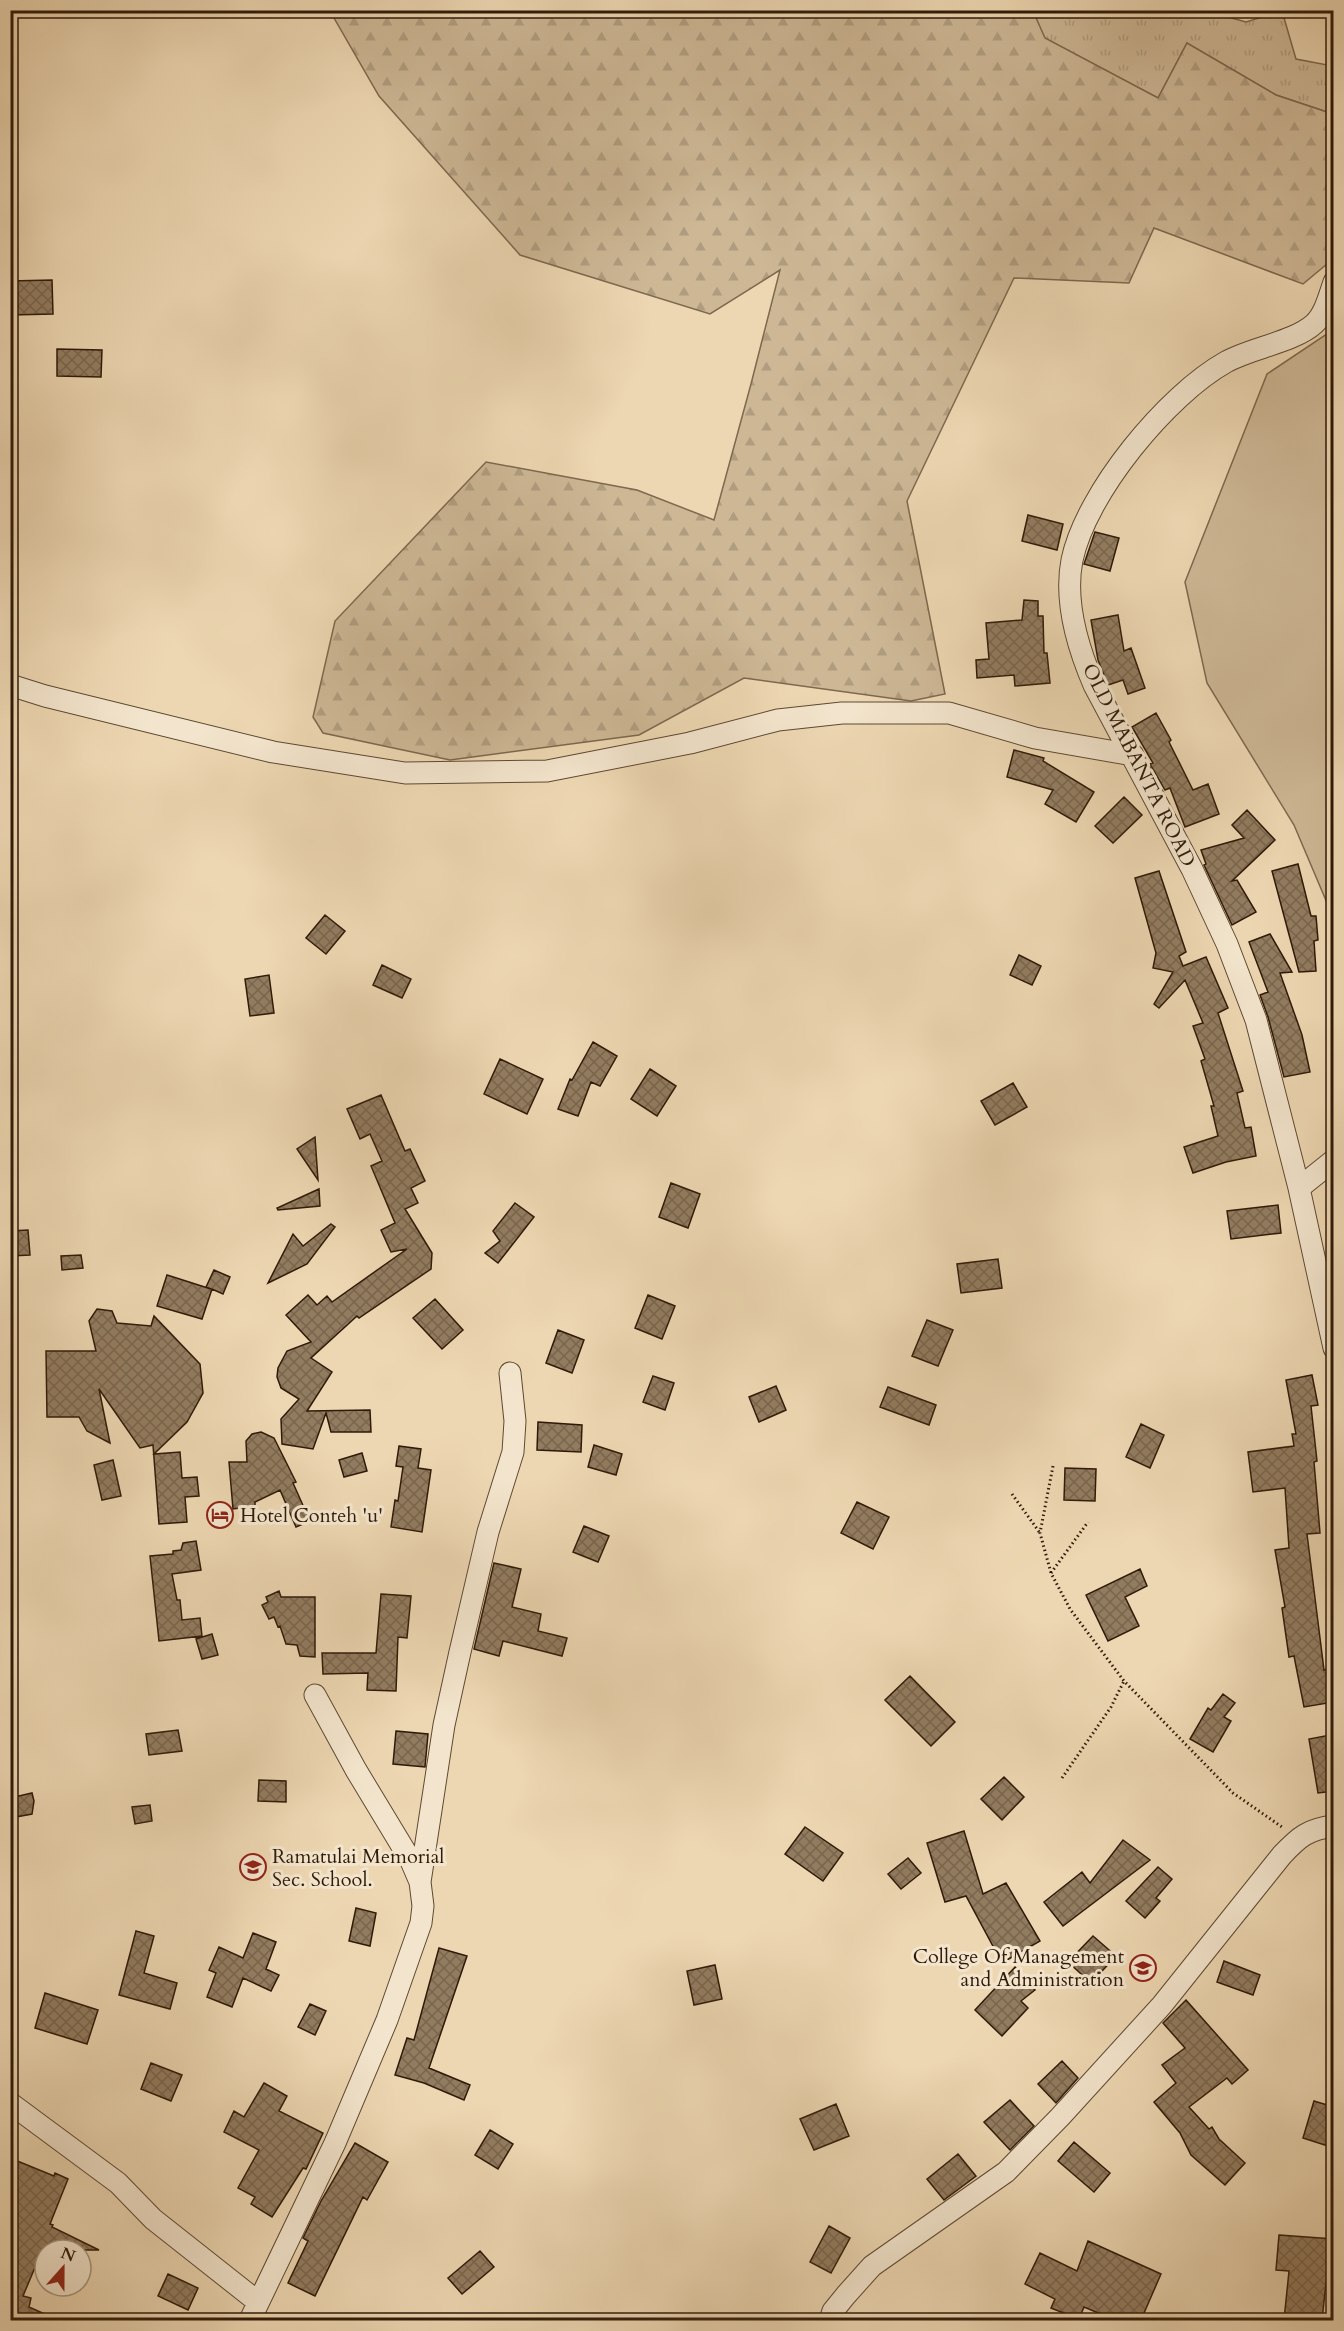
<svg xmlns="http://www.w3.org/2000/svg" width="1344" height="2331" font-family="Cardo,serif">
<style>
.grass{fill:url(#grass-tufts);stroke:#7e684e;stroke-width:1.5}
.forest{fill:url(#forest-firs);stroke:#7e684e;stroke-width:1.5}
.park{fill:#cdb795;stroke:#7e684e;stroke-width:1.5}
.building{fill:url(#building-cross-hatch);stroke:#2f1a08;stroke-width:1.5}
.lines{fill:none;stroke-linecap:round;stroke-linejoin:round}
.street-casing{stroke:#5e4932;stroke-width:23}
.path{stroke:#2f1a08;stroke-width:3;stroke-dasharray:1.5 3;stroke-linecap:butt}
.street{stroke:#f3e5cd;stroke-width:21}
.labels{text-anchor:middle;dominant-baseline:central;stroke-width:6;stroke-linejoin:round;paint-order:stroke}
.street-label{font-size:20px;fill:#2f1a08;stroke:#f3e5cd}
.poi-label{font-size:20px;fill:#2f1a08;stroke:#f3e5cd;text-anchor:start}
</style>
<defs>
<pattern id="grass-tufts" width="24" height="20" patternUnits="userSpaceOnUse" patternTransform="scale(1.5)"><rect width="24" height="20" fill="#cdb795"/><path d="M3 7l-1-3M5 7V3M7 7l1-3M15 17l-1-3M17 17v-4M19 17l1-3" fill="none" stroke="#b09d7f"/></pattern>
<pattern id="forest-firs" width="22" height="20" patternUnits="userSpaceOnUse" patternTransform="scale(1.5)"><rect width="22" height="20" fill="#cdb795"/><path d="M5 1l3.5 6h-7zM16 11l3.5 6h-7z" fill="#b09d7f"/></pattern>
<pattern id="building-cross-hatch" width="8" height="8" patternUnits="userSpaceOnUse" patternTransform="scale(1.5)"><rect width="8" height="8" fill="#927c60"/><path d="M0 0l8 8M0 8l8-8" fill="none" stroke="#78654d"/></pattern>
</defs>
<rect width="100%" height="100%" fill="#edd7b2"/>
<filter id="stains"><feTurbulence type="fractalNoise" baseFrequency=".00333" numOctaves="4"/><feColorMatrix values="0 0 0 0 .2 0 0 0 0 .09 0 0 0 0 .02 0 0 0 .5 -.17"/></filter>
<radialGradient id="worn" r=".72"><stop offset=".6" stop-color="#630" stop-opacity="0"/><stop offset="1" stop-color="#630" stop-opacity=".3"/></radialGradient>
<path class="grass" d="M 1033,11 L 1206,11 L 1246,22 L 1282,11 L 1296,59 L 1333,66 L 1333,114 L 1276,95 L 1187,43 L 1158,98 L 1044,38 Z"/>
<path class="forest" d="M 330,11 L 1033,11 L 1045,38 L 1158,98 L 1187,43 L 1276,95 L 1333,114 L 1333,259 L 1303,284 L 1154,228 L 1129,283 L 1014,278 L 907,501 L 945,694 L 911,701 L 744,678 L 639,735 L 450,760 L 323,733 L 313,717 L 335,621 L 486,462 L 637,490 L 714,520 L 751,384 L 780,270 L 710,314 L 520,255 L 379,96 Z"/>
<path class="park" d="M 1333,330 L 1333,917 L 1294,825 L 1207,683 L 1185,582 L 1267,374 Z"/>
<path class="building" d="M 52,280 L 53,314 L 10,315 L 10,281 Z
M 57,349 L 102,350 L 101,377 L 57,376 Z
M 1028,515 L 1063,524 L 1057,550 L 1022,541 Z
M 1095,532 L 1119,538 L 1110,571 L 1084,564 Z
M 1024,600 L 1038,601 L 1038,616 L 1043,616 L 1044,653 L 1047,653 L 1050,683 L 1015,686 L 1014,675 L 977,678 L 976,660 L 989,659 L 986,623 L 1022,620 Z
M 1118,615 L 1124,651 L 1131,648 L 1145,688 L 1128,694 L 1123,680 L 1108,685 L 1098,660 L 1091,620 Z
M 1156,713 L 1171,740 L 1169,742 L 1193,790 L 1208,784 L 1219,814 L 1185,827 L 1170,788 L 1165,790 L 1150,764 L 1153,763 L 1132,727 Z
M 1014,750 L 1044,758 L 1043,761 L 1094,792 L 1076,822 L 1045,804 L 1053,790 L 1007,777 Z
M 1124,797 L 1142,815 L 1113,843 L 1095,826 Z
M 1247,810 L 1275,840 L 1232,881 L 1237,880 L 1256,912 L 1232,925 L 1204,865 L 1206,864 L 1201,850 L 1244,838 L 1232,825 Z
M 1298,864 L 1311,916 L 1316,916 L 1318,940 L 1314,941 L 1316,971 L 1299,972 L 1272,871 Z
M 1159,871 L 1186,952 L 1179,956 L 1183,966 L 1206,957 L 1228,1008 L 1218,1013 L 1243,1091 L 1237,1093 L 1245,1128 L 1251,1127 L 1256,1156 L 1226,1162 L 1193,1173 L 1184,1147 L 1218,1136 L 1211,1106 L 1214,1106 L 1201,1061 L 1205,1059 L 1193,1026 L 1203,1023 L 1185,980 L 1159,1008 L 1154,1004 L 1173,972 L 1153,968 L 1156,953 L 1135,878 Z
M 325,915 L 345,931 L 326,954 L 306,938 Z
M 1270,934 L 1292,972 L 1280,973 L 1302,1035 L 1310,1072 L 1284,1077 L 1268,1017 L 1260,995 L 1268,992 L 1249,942 Z
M 1019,955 L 1041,966 L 1032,985 L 1010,975 Z
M 382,965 L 411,979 L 402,998 L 373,985 Z
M 269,975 L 274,1013 L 250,1016 L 245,979 Z
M 593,1042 L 617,1056 L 600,1086 L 591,1082 L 578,1116 L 558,1109 L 570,1079 L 572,1080 Z
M 500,1059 L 543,1079 L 527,1114 L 484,1094 Z
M 650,1069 L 676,1086 L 657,1116 L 631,1099 Z
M 1013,1083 L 1027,1107 L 995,1125 L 981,1101 Z
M 381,1095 L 405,1151 L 410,1149 L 425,1181 L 411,1188 L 418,1203 L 405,1209 L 432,1253 L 431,1269 L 359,1318 L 357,1316 L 311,1358 L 332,1372 L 307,1411 L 370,1410 L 371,1432 L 331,1432 L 326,1413 L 313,1449 L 282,1444 L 281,1419 L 299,1399 L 281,1388 L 277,1377 L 278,1368 L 287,1351 L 311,1342 L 286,1315 L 308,1295 L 317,1305 L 327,1296 L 332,1302 L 407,1249 L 391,1252 L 381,1230 L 395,1223 L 371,1166 L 382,1161 L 370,1134 L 360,1139 L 347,1109 Z
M 315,1137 L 318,1180 L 297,1149 Z
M 671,1183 L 700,1194 L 688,1228 L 659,1217 Z
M 319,1189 L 320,1206 L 278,1210 L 277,1208 Z
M 515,1203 L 534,1217 L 498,1263 L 485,1253 L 500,1241 L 493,1231 Z
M 1278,1205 L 1281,1233 L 1231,1239 L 1227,1211 Z
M 331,1224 L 335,1227 L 307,1264 L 268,1283 L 293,1234 L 303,1246 Z
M 28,1230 L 30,1255 L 10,1256 L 10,1231 Z
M 81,1255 L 83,1268 L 62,1270 L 61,1256 Z
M 998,1259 L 1002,1288 L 961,1293 L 957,1264 Z
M 214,1270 L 230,1277 L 223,1294 L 212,1289 L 202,1319 L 157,1306 L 167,1275 L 211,1289 L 206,1287 Z
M 648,1295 L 675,1306 L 662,1339 L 635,1328 Z
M 435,1299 L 463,1330 L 442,1349 L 413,1318 Z
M 97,1309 L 112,1311 L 117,1323 L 151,1326 L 154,1316 L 200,1364 L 203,1393 L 187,1422 L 154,1454 L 180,1452 L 182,1478 L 197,1477 L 199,1496 L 185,1497 L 187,1522 L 159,1524 L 153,1445 L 140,1448 L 99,1389 L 110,1443 L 87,1431 L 79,1417 L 47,1417 L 46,1351 L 96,1351 L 89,1321 Z
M 927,1320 L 953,1330 L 938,1366 L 912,1356 Z
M 558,1330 L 584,1340 L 572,1373 L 546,1363 Z
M 1312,1375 L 1318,1405 L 1311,1406 L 1317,1461 L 1314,1462 L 1320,1533 L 1307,1534 L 1324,1670 L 1328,1669 L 1334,1702 L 1304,1707 L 1294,1656 L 1289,1657 L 1282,1608 L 1285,1607 L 1275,1550 L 1289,1548 L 1285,1488 L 1253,1492 L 1248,1452 L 1294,1446 L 1292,1434 L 1296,1434 L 1286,1380 Z
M 653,1376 L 674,1383 L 665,1410 L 643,1402 Z
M 776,1386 L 786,1410 L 759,1422 L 749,1397 Z
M 888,1387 L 936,1405 L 929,1425 L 880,1407 Z
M 538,1422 L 582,1425 L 581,1452 L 537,1450 Z
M 1141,1424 L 1164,1435 L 1150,1468 L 1126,1457 Z
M 261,1432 L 274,1438 L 296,1482 L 293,1483 L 310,1521 L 296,1527 L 280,1490 L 255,1502 L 255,1506 L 233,1509 L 229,1462 L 247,1462 L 246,1441 L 252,1434 Z
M 594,1445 L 622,1454 L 616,1475 L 588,1467 Z
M 399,1446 L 421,1449 L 418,1468 L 431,1470 L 422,1532 L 391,1527 L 395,1500 L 398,1501 L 403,1467 L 396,1466 Z
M 362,1453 L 367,1471 L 344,1477 L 339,1460 Z
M 113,1460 L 121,1496 L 102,1500 L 94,1465 Z
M 1065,1468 L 1096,1469 L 1095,1501 L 1064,1500 Z
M 857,1502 L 889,1517 L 873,1549 L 841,1533 Z
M 584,1526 L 609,1536 L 598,1562 L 573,1552 Z
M 196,1541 L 201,1570 L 172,1574 L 177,1600 L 180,1600 L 182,1620 L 200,1618 L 202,1636 L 159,1641 L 150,1556 L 173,1554 L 173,1551 L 181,1550 L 183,1543 Z
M 494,1563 L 521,1569 L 512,1607 L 541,1614 L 538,1631 L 567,1638 L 562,1656 L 503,1641 L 499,1656 L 474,1649 Z
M 1140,1569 L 1147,1586 L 1125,1597 L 1139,1626 L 1108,1641 L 1086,1595 Z
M 279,1591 L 281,1597 L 315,1597 L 315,1657 L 300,1656 L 297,1645 L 286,1644 L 280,1626 L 278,1627 L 274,1617 L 269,1619 L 262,1605 L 268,1602 L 266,1597 Z
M 381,1594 L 411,1596 L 407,1638 L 398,1637 L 396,1691 L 367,1690 L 368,1673 L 323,1674 L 322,1653 L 376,1653 Z
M 212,1634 L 218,1655 L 202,1659 L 196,1639 Z
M 910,1676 L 955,1722 L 931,1746 L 885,1700 Z
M 1223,1694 L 1235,1703 L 1224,1717 L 1231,1721 L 1213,1752 L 1190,1739 L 1208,1708 L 1211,1710 Z
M 178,1730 L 182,1751 L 149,1755 L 146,1734 Z
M 396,1731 L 428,1734 L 425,1767 L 393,1764 Z
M 1330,1735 L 1334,1753 L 1334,1791 L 1318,1793 L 1309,1739 Z
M 1004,1777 L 1024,1797 L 1002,1820 L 981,1799 Z
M 259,1780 L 286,1781 L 286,1802 L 258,1801 Z
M 32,1793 L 34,1801 L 32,1814 L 10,1818 L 10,1798 Z
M 150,1805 L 152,1821 L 135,1824 L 132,1807 Z
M 805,1827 L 843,1853 L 823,1881 L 785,1854 Z
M 964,1831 L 983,1894 L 1006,1883 L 1040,1941 L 1002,1963 L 966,1896 L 945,1902 L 927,1843 Z
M 1123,1840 L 1150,1860 L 1063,1926 L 1044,1902 L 1082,1872 L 1090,1883 Z
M 908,1858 L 921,1873 L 901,1889 L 888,1874 Z
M 1158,1867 L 1172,1879 L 1156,1898 L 1160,1901 L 1145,1918 L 1126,1901 Z
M 356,1908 L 376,1913 L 370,1946 L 349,1941 Z
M 136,1931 L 154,1936 L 144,1973 L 177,1983 L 170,2009 L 119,1995 Z
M 253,1933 L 276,1942 L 266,1969 L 279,1975 L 271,1991 L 243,1978 L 232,2007 L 207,1997 L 216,1973 L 209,1970 L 219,1947 L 243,1958 Z
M 1093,1936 L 1116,1956 L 1091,1983 L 1068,1962 Z
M 439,1948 L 467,1956 L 429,2068 L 470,2085 L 464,2100 L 424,2083 L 395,2075 L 407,2038 L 414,2040 Z
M 1224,1961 L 1260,1975 L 1253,1995 L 1217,1982 Z
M 715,1965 L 722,1999 L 694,2005 L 687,1971 Z
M 1015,1967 L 1035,1990 L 1021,2001 L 1028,2008 L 1002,2036 L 975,2010 Z
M 45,1993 L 98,2010 L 87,2044 L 35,2028 Z
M 1186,2000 L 1248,2070 L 1232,2084 L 1227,2078 L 1189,2107 L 1209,2129 L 1212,2127 L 1219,2139 L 1245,2163 L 1225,2185 L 1191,2155 L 1180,2133 L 1154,2102 L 1176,2083 L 1162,2065 L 1185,2048 L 1163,2023 Z
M 310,2004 L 326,2011 L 315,2035 L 298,2027 Z
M 1062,2061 L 1078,2078 L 1056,2103 L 1038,2084 Z
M 151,2063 L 182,2075 L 171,2101 L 141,2089 Z
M 264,2083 L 287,2096 L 279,2111 L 323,2133 L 306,2169 L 303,2168 L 272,2217 L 251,2204 L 255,2197 L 238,2188 L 259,2150 L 224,2132 L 234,2111 L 244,2117 Z
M 1010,2100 L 1034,2126 L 1010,2150 L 984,2122 Z
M 1314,2101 L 1334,2107 L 1334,2148 L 1303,2138 Z
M 836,2104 L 849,2136 L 814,2150 L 800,2119 Z
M 490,2130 L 513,2144 L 498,2169 L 475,2155 Z
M 1074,2142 L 1110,2173 L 1094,2192 L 1058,2161 Z
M 355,2143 L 388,2162 L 367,2200 L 363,2197 L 315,2296 L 288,2283 L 308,2241 L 303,2238 L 321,2201 Z
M 958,2154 L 976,2176 L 944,2200 L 927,2179 Z
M 10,2158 L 54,2176 L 55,2173 L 68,2179 L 50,2224 L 53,2225 L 52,2227 L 99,2250 L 45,2250 L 45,2270 L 36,2265 L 23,2296 L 31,2298 L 29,2307 L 58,2320 L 10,2320 Z
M 829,2226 L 850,2238 L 831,2273 L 810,2262 Z
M 1279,2235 L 1334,2239 L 1334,2275 L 1327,2274 L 1322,2320 L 1284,2320 L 1289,2271 L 1276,2270 Z
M 1088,2241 L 1161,2274 L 1141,2320 L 1115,2320 L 1084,2307 L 1079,2319 L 1051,2308 L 1055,2299 L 1025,2284 L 1040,2253 L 1077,2271 Z
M 480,2251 L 494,2267 L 462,2294 L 448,2278 Z
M 168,2274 L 198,2288 L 188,2310 L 158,2296 Z"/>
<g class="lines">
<defs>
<path id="street" d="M 1334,282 C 1329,296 1325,314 1314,324 C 1294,342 1251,348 1226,362 C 1167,395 1086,493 1072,560 C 1064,601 1078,648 1094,685 L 1192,869 L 1227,944 L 1256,1020 L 1299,1188 L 1334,1348
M 10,685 L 45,696 L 273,752 L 405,773 L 547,771 L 690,743 L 778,720 L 842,713 L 949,713 L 1035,738 L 1133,755
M 1299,1188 L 1334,1160
M 420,1882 L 444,1725 L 460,1652 L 488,1532 L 513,1452 L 515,1421 L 510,1373
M 10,2103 L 118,2183 L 153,2219 L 258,2302
M 250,2320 L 335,2143 L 387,2020 L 421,1923 L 423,1906 L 420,1882 L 411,1861 L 356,1770 L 315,1695
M 830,2320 L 833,2311 L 846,2295 L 872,2266 L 1006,2172 L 1060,2117 L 1162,2005 L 1282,1855 C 1299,1837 1308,1829 1334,1826"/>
</defs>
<use href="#street" class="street-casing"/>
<path class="path" d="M 1053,1466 L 1040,1533 L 1051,1573 L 1070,1609 L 1124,1681 L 1233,1793 L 1282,1827
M 1012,1494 L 1040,1533
M 1051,1573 L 1088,1522
M 1062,1778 L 1111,1707 L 1124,1681"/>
<use href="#street" class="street"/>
</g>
<defs>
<symbol id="hotel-ring" viewBox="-11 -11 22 22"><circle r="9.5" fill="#f3e5cd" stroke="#8f2418" stroke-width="1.5"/><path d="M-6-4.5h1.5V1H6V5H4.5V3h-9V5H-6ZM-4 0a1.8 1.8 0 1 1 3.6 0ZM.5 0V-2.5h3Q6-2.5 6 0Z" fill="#8f2418"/></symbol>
<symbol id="school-ring" viewBox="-11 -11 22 22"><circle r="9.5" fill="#f3e5cd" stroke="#8f2418" stroke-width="1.5"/><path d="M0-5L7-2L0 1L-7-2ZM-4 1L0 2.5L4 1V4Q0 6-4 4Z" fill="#8f2418"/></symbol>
<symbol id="university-ring" viewBox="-11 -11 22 22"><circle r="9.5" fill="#f3e5cd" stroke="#8f2418" stroke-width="1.5"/><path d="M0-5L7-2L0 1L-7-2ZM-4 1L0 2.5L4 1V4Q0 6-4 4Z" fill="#8f2418"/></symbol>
</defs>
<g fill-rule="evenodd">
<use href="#hotel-ring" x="205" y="1500" width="30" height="30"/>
<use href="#school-ring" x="238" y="1852" width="30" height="30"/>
<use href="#university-ring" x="1128" y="1953" width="30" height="30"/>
</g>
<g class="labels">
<g class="street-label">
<text transform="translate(1139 765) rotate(63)">OLD MABANTA ROAD</text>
</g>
<g class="poi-label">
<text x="240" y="1515">Hotel Conteh 'u'</text>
<text x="272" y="1856">Ramatulai Memorial<tspan x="272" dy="23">Sec. School.</tspan></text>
<text x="1124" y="1956" text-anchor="end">College Of Management<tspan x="1124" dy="23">and Administration</tspan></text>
</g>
</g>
<rect width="1344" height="2331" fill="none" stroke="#edd7b2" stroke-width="36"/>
<rect x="12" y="12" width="1320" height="2307" fill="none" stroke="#2f1a08" stroke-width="3"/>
<rect x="18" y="18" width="1308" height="2295" fill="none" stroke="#2f1a08" stroke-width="1.5"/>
<g transform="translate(63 2268) rotate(21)"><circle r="28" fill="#f3e5cd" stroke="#a5947e" stroke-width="1.5"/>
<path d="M0-4.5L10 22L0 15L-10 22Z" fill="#8f2418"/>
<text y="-9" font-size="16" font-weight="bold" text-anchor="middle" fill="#2f1a08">N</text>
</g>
<rect width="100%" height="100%" filter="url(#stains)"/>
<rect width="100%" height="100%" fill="url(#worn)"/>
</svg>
